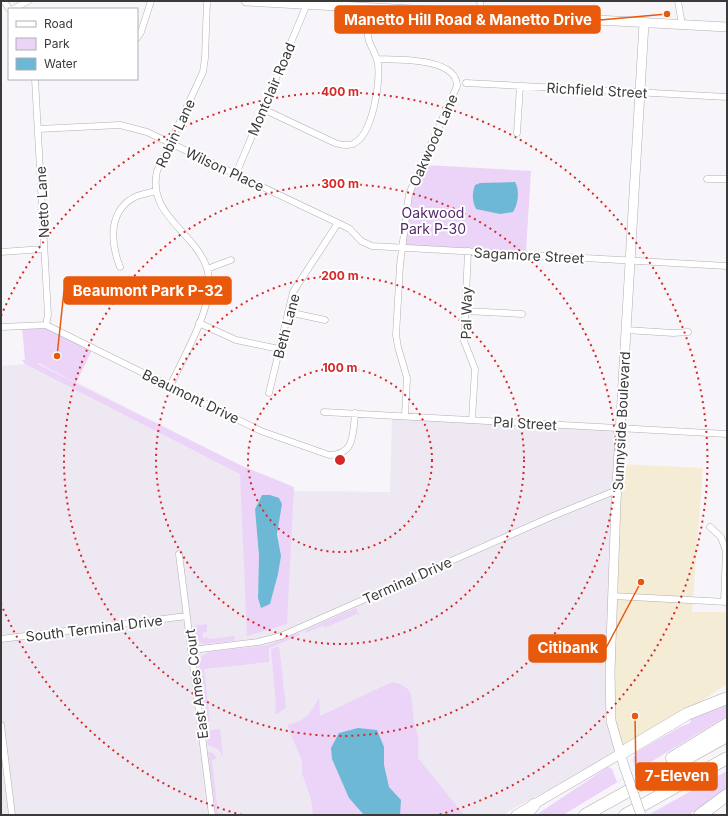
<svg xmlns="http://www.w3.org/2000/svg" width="728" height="816" font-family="Inter,sans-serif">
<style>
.commercial{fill:#f5ecd6}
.built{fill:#eee8f2}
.green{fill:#ebd4f8;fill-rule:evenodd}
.water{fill:#6db8d4}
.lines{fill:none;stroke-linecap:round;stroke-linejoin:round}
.minor-casing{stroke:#b0aeb2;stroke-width:7}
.secondary-casing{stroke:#b0aeb2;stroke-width:10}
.motorway-casing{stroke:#b0aeb2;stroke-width:13}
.minor{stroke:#fff;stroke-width:6}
.secondary{stroke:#fff;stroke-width:9}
.motorway{stroke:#fff;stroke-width:12}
.secondary-bridge-casing{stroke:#b0aeb2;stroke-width:10;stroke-linecap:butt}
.secondary-bridge{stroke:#fff;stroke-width:9}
.ring{fill:none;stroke:#d62828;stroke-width:2;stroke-dasharray:2 4}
.labels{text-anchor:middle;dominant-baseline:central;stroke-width:4;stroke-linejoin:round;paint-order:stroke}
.street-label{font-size:14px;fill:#3a3a3b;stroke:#fff}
.park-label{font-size:14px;fill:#542869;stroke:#fff}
.centre{fill:#d62828;stroke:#fff;stroke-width:2}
.ring-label{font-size:12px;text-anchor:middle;font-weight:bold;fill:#d62828;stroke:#fff;stroke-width:4;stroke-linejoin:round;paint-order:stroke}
.leader{fill:none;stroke:#e8590c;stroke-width:1.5}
.callout-dot{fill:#e8590c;stroke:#fff;stroke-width:1.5}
.callout{fill:#e8590c;stroke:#e8590c;stroke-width:1.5}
.callout-label{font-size:15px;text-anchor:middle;font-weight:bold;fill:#fff}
</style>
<rect width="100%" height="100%" fill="#f7f5f9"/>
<path class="commercial" d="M 619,464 L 703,468 L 692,612 L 727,612 L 727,684 L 687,711 L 617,753 L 610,720 Z"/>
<path class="built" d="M 39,363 L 291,491 L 390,492 L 392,415 L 621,427 L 609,671 L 617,753 L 502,815 L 1,815 L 1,366 Z"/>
<path class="green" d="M 426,165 L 531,171 L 526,251 L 405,245 L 411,194 Z
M 46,325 L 93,348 L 76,383 L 39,363 L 37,364 L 240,465 L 294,487 L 287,624 L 247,636 L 240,474 L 25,364 L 22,360 L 25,360 L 22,326 ZM 262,495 C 267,506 275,518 277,530 C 283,555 277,579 270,603 L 258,598 L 259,556 L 255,509 Z
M 356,608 L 360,618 L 357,614 L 324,628 L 324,625 L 306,633 L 306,630 Z
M 207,624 L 207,632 L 203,633 L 203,638 L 208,637 L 209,639 L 234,636 L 235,639 L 233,641 L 202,644 L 194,635 L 193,626 Z
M 298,633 L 300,635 L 269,648 L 269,662 L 204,669 L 210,721 L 205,721 L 198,664 L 202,656 L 209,652 L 268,645 Z
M 279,646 L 286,708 L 275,715 L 276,704 L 271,649 Z
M 392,682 C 415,687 411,696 413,715 C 413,722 416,729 418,736 C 419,743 418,751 418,758 L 464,815 L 313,815 L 311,799 L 302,773 L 302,761 L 287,725 C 305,721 312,713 319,697 L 320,716 Z
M 727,703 L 727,716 L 563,815 L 536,815 L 608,767 L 612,769 L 617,782 L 636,771 L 633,760 L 635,753 L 680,727 L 690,723 L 691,719 Z
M 220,730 L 223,756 L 218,749 L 208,745 L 206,731 L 219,729 Z
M 208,752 L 213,753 L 217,758 L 212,760 L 218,813 L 222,813 L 224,815 L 216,815 Z
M 727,771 L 727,788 L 689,815 L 648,815 Z"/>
<path class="water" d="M 515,182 C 520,190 518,205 513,212 L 500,214 L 476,209 C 472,200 472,194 475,185 L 480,183 Z
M 262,495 L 270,495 L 279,498 L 282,504 L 277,534 L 281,556 L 278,574 L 270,604 L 261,608 L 258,598 L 259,556 L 255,509 Z
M 358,728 L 377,730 L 384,747 L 384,765 L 389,787 L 401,800 L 400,815 L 364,815 L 349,798 L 332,759 L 331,748 L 339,733 Z"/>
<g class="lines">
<defs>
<path id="minor" d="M 4,1 L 9,9
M 480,1 L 482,14
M 678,1 L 682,25
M 13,9 L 28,1
M 137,38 L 141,32 L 151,1
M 377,59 C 397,60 457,57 457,86 L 409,194 L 400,265 L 396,335 L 398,347 L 407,378 L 405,416
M 35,79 L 48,315 L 46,325
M 466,83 L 727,97
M 263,109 L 335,143 C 341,145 347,146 353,144 C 373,135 380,83 378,64 C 377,56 372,49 369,41 C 366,31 368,18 368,7
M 38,129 L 120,125 L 147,132 L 338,223 L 350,229 L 361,241 L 372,246 L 727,266
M 517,133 L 520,86
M 236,174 L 307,4
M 707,179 L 727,179
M 468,251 L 464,341 L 475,369 L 472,420
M 1,252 L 44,249
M 120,267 C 110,242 108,209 137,196 C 143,194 149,193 155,191
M 207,269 L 231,260
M 465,311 L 522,314
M 288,312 L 325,320
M 199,323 L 236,340 L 279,349
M 1,327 L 46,325 L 261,431 L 329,455 C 355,455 353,433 355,413
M 626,330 L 673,333 L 688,332
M 170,386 C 181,363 207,316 208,292 C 209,285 209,275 207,268 C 194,231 147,215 157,171 L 203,72 L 205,58 L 207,1
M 269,393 L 293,292 L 338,223
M 324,412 L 727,434
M 710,527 L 721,537 L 726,551 L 724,602
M 179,554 L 212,815
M 612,596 L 727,602
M 1,639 L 187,616
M 192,650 L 258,642 L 281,636 L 553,516 L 617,490
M 1,725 L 12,815"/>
<path id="secondary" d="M 246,1 L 727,27
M 624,766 L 611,721 L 610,672 L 616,502 L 644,23
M 516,815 L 620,754"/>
<path id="motorway" d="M 620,754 L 687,714 L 727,698
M 672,758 L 727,724
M 525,815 L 534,805
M 585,815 L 727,736
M 625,815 L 727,758
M 700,815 L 727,795"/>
</defs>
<use href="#minor" class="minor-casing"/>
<use href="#secondary" class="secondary-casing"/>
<use href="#motorway" class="motorway-casing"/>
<use href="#minor" class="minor"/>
<use href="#secondary" class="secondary"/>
<use href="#motorway" class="motorway"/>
<defs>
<path id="secondary-bridge" d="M 624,766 L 641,815"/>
</defs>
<use href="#secondary-bridge" class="secondary-bridge-casing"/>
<use href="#secondary-bridge" class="secondary-bridge"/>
</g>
<g class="ring">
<circle cx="340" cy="460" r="92"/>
<circle cx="340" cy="460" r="184"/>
<circle cx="340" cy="460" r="276"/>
<path d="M242 815A368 368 0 0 1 1 604M1 316A368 368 0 1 1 438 815"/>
</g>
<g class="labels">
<g class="street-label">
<text transform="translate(271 89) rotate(-67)">Montclair Road</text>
<text transform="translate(597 90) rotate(3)">Richfield Street</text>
<text transform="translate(175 133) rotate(-65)">Robin Lane</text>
<text transform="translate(433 140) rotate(-66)">Oakwood Lane</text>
<text transform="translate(225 169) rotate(25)">Wilson Place</text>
<text transform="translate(42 202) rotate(-93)">Netto Lane</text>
<text transform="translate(529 255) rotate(3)">Sagamore Street</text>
<text transform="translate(466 313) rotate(-89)">Pal Way</text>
<text transform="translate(286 326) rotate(-75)">Beth Lane</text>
<text transform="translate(191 396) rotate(26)">Beaumont Drive</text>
<text transform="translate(621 421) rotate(-87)">Sunnyside Boulevard</text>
<text transform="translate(525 423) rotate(3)">Pal Street</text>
<text transform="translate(407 580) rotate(-24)">Terminal Drive</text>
<text transform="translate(94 628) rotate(-7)">South Terminal Drive</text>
<text transform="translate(196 684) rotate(-97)">East Ames Court</text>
</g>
<g class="park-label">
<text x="433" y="212">Oakwood<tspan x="433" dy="16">Park P-30</tspan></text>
</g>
</g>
<circle cx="340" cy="460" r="6" class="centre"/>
<g class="ring-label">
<text x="340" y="96">400 m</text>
<text x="340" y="188">300 m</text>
<text x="340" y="280">200 m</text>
<text x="340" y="372">100 m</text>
</g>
<path class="leader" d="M667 14L600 20M57 356L64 291M641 582L606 648M635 716L636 776"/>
<g class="callout-dot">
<circle cx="667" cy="14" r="4"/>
<circle cx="57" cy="356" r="4"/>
<circle cx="641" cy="582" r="4"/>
<circle cx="635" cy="716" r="4"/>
</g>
<g class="callout">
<rect x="335" y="6" width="265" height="27" rx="4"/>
<rect x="64" y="277" width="167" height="27" rx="4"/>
<rect x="529" y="635" width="77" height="27" rx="4"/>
<rect x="636" y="763" width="81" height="27" rx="4"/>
</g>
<g class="callout-label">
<text x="468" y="25">Manetto Hill Road &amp; Manetto Drive</text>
<text x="148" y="296">Beaumont Park P-32</text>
<text x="568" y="653">Citibank</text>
<text x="677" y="781">7-Eleven</text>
</g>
<rect width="728" height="816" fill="none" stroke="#3a3a3b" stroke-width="4"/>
<rect x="8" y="8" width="130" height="72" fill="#ffffff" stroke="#b0b0b1"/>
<rect x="16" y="21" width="20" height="6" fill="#ffffff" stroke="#b0b0b1"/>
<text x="44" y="28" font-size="12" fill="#3a3a3b">Road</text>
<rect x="16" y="38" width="20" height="12" fill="#ebd4f8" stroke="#b0b0b1"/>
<text x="44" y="48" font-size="12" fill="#3a3a3b">Park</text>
<rect x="16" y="58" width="20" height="12" fill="#6db8d4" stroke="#b0b0b1"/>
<text x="44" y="68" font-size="12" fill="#3a3a3b">Water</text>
</svg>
